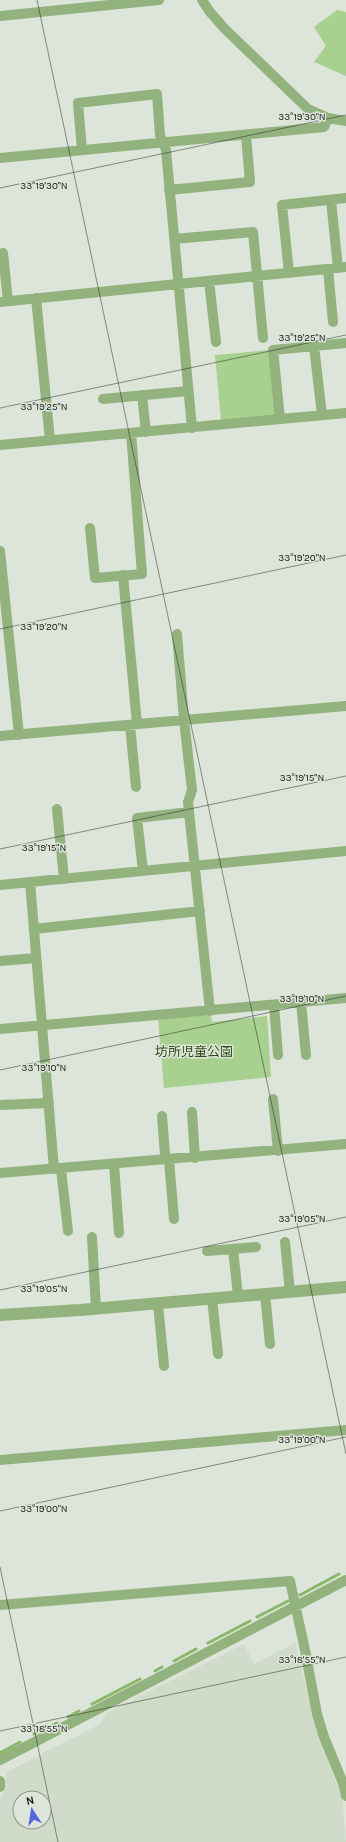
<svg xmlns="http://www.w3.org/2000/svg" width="346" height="1842" font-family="Karla,'Noto Sans JP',sans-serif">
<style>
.built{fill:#d0dbc9;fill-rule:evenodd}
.green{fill:#a8d08e}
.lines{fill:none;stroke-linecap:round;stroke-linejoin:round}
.stream{stroke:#8ab86a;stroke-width:3}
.minor{stroke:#92b27e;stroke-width:10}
.tertiary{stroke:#92b27e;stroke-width:12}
.ticks{fill:none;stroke:#151814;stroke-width:1;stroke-opacity:0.45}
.labels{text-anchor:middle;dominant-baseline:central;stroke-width:3;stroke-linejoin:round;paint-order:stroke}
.park-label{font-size:13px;fill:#304d17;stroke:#dde4d9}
.ticks-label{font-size:10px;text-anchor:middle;fill:#151814;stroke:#dde4d9;stroke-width:3;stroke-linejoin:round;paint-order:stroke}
</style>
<rect width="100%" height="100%" fill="#dde4d9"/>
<path class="built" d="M 295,1643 L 316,1727 L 342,1798 L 346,1842 L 0,1842 L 0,1798 L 3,1796 L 7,1772 L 100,1724 L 106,1713 L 244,1644 L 254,1664 ZM 20,1798 L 44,1798 L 44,1822 L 20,1822 Z"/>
<path class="green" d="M 337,10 L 346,12 L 346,76 L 314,62 L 326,46 L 314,27 Z
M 271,350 L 277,416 L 221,421 L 215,355 Z
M 211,1015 L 212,1022 L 267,1016 L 271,1077 L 164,1088 L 158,1019 Z"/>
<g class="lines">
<path class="stream" d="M 300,1595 L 339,1574
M 257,1617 L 288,1601
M 208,1643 L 250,1621
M 174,1661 L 196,1649
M 155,1671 L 162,1667
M 92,1704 L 140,1679
M 68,1717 L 79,1711
M 34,1734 L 57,1723
M 0,1753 L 20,1742"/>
<path class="minor" d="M 202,0 L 210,12 L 224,28 L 308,109 L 328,118 L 346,121
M 0,16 L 159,0
M 82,150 L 78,103 L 157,94 L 160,135 L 166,150 L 192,428
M 0,158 L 324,127 L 328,118
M 169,190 L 250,182 L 246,135
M 331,200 L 338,268
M 174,239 L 253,232 L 263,338
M 3,253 L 8,301
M 328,269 L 333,322
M 289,273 L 282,205 L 346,198
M 209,281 L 216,342
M 36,298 L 50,440
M 0,302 L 346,267
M 314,346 L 322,415
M 142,395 L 146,432
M 103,399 L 188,391
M 280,419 L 273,350 L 346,343
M 0,445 L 346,413
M 90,528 L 95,578 L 142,574 L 131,433
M 0,551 L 19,735
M 123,575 L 137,724
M 177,634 L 184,720 L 192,790 L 188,802 L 210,1011
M 130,725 L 136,787
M 0,736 L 346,706
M 57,809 L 64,879
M 143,871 L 137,818 L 189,812
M 30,882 L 54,1169
M 0,885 L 346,851
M 34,929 L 200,911
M 0,961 L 36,958
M 301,1002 L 306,1055
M 274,1005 L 278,1055
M 0,1029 L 346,998
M 273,1099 L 278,1151
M 0,1105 L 49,1103
M 192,1112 L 195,1158
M 162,1116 L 165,1155 L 169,1160 L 174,1219
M 114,1164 L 119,1233
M 61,1169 L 68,1231
M 0,1173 L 346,1144
M 92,1237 L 96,1309
M 285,1242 L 290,1292
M 233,1249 L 238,1296
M 207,1251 L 256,1247
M 265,1294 L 270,1344
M 212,1299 L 218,1354
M 158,1304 L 164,1366
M 0,1460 L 346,1430
M 0,1605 L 290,1581 L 305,1650 L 317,1714 L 324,1737 L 343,1783 L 346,1796
M 0,1760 L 346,1580
M 0,1781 L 0,1787"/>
<path class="tertiary" d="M 0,1315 L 80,1310 L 346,1287"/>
</g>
<path class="ticks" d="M 37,0 L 346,1454M 0,188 L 346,115M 0,408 L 346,335M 0,629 L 346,555M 0,849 L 346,776M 0,1070 L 346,996M 0,1290 L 346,1217M 0,1511 L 346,1437M 0,1567 L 58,1842M 0,1731 L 346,1657"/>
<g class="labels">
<g class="park-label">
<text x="194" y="1051">坊所児童公園</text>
</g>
</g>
<g class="ticks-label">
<text x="302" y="120">33°19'30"N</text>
<text x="44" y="189">33°19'30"N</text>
<text x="302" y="341">33°19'25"N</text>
<text x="44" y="410">33°19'25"N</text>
<text x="302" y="561">33°19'20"N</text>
<text x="44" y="630">33°19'20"N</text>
<text x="302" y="781">33°19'15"N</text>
<text x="44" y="851">33°19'15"N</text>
<text x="302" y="1002">33°19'10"N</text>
<text x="44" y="1071">33°19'10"N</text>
<text x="302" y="1222">33°19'05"N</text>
<text x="44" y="1292">33°19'05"N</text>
<text x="302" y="1443">33°19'00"N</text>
<text x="44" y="1512">33°19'00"N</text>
<text x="302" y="1663">33°18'55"N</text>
<text x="44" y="1732">33°18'55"N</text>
</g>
<g transform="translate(32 1810) rotate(348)"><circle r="19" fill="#dde4d9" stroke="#8d928a"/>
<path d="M0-3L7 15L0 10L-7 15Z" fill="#5366dc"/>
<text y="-6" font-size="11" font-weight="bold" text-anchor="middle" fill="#151814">N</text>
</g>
</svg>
